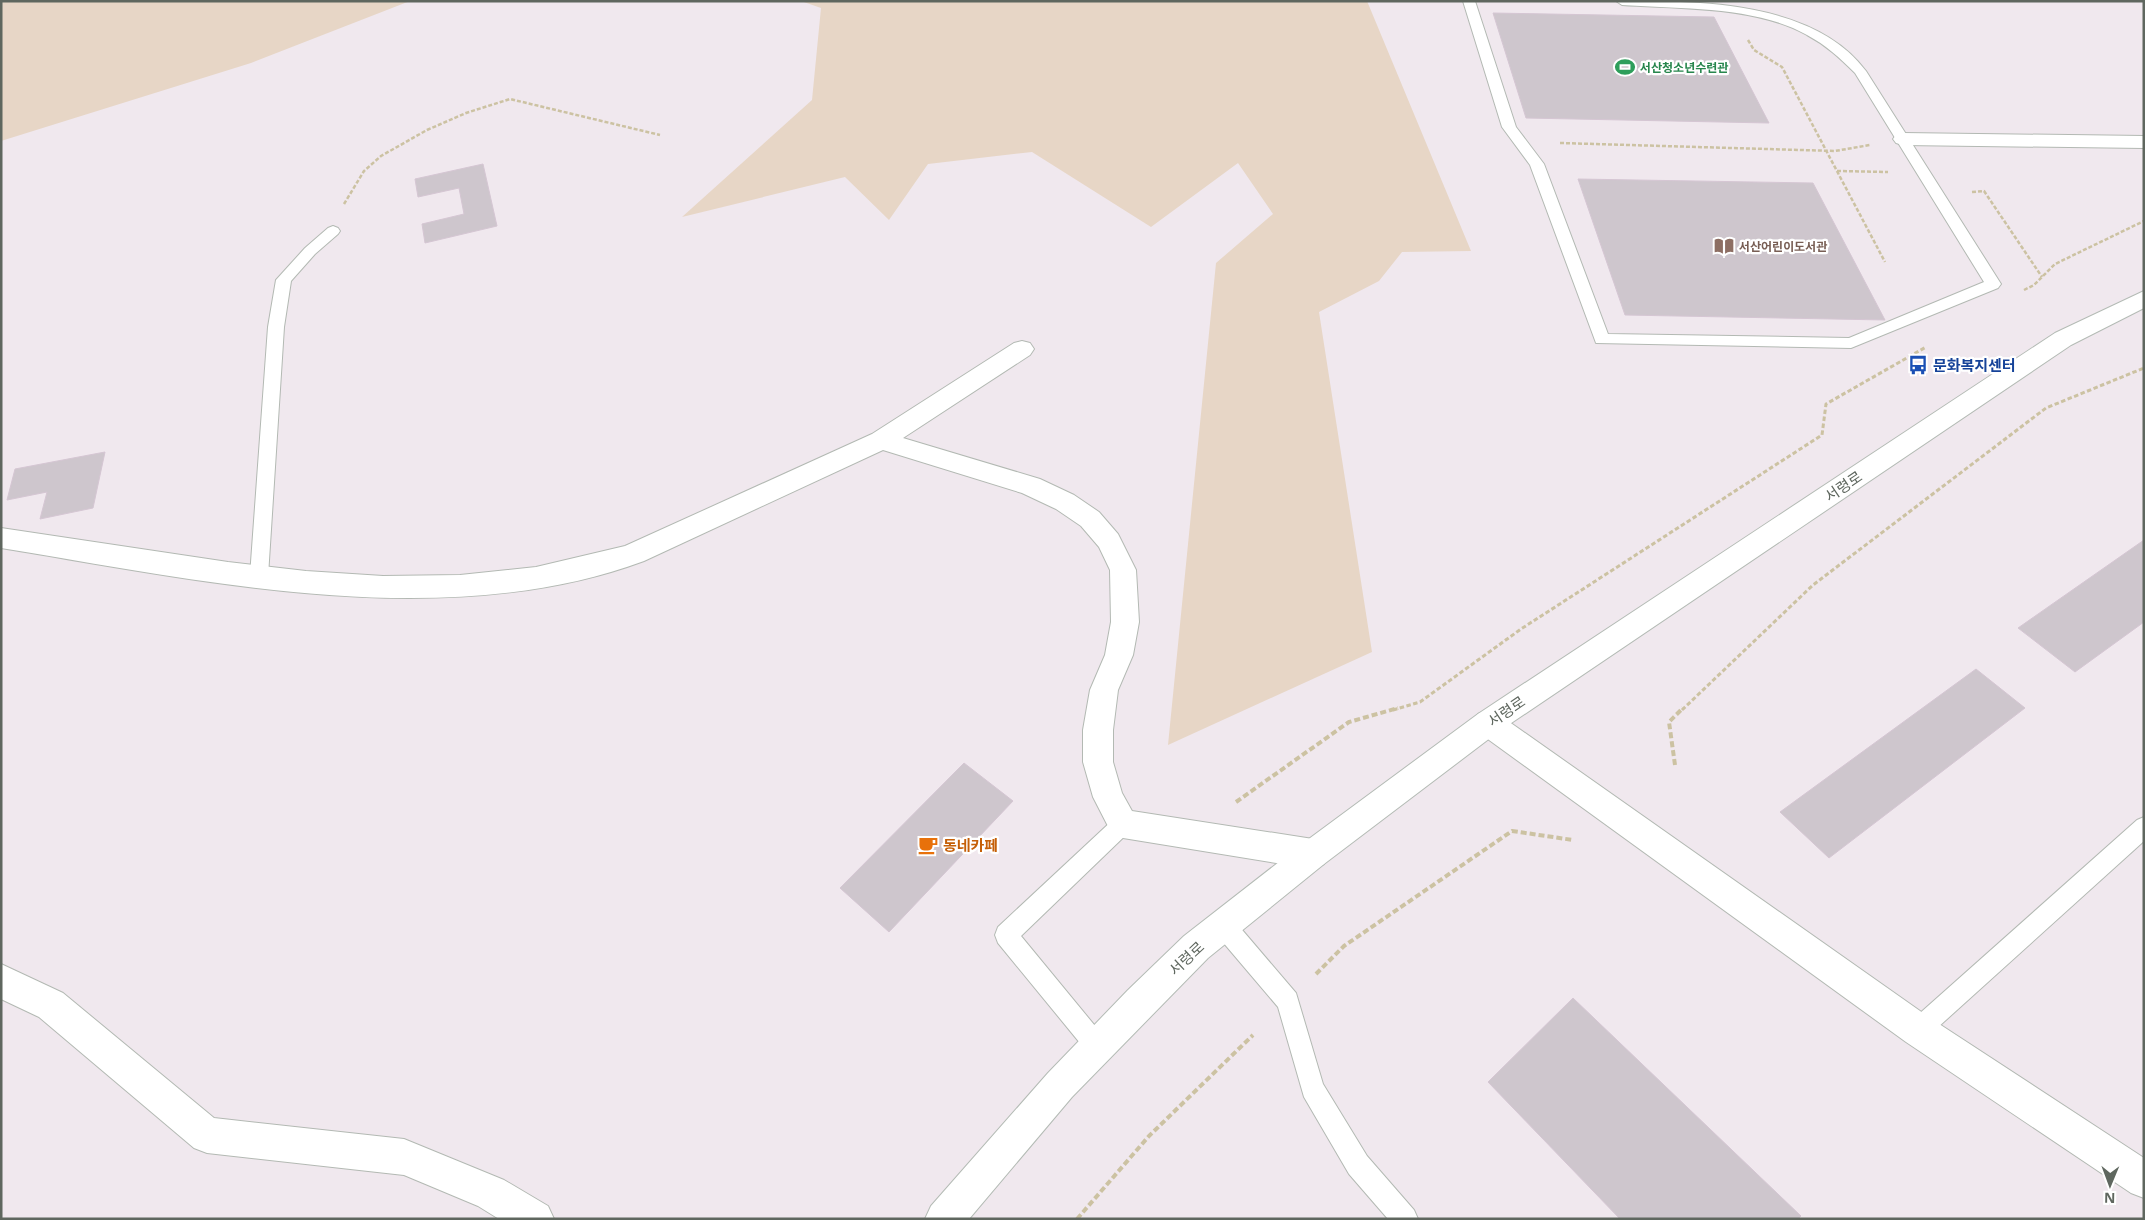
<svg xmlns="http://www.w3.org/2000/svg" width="2145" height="1220" font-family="'Open Sans','Noto Sans KR',sans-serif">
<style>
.green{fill:#e7d6c6}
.building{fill:#cec6cd;stroke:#d5c6d3}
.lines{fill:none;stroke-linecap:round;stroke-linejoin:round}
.lane-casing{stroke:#b3b9b3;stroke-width:2}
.street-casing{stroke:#b3b9b3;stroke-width:2}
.secondary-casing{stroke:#b4bbb5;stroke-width:2}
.path-far2{stroke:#ccc2a2;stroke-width:2.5;stroke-dasharray:4 2;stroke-linecap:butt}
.path-far1{stroke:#ccc2a2;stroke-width:3;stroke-dasharray:4.5 2.5;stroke-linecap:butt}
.path{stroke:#ccc2a2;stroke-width:4;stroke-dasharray:6 3;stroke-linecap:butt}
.lane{fill:#fff;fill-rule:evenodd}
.street{fill:#fff;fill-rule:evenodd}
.secondary{fill:#fff;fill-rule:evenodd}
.labels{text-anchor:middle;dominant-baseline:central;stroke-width:4.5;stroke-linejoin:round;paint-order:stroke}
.far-leisure-label{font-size:12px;font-weight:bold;fill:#27864d;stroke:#fff;text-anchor:start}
.far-education-label{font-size:12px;font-weight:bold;fill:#785e54;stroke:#fff;text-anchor:start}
.transit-label{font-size:15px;font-weight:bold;fill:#164399;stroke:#fff;text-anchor:start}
.street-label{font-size:15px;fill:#5f675f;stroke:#fff}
.food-label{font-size:15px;font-weight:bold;fill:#c56008;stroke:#fff;text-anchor:start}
</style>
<rect width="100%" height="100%" fill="#f0e8ee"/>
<path class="green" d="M 1,1 L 410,1 L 251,63 L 1,141 Z
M 801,1 L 1367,1 L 1471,251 L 1402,252 L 1379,281 L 1319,312 L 1372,652 L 1168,745 L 1216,263 L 1273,214 L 1238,163 L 1151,227 L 1032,152 L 928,164 L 889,220 L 845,177 L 682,217 L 812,100 L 821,8 Z"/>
<path class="building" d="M 1493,13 L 1714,17 L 1769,123 L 1526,118 Z
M 483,164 L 497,226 L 425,243 L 422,224 L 464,214 L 459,188 L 418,197 L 415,179 Z
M 1578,179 L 1813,183 L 1885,320 L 1625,315 Z
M 105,452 L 93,508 L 40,519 L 47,492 L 7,500 L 15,469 Z
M 2144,540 L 2144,622 L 2075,672 L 2018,628 Z
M 1976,669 L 2025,708 L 1829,858 L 1780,812 Z
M 964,763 L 1013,801 L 889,932 L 840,888 Z
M 1573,998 L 1801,1216 L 1798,1219 L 1620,1219 L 1488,1082 Z"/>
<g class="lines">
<defs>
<path id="lane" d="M 1463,1 L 1475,1 L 1516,127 L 1544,164 L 1608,334 L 1849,338 L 1984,282 L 1855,73 C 1840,58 1826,45 1807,35 C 1756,6 1680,9 1622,5 L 1616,1 C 1696,1 1813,0 1866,71 L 2001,284 L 1998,288 L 1851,348 L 1596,343 L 1530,165 L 1502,127 Z
M 333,226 L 338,228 L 340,231 L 338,234 L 315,254 L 291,281 L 284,327 L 268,576 L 265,581 L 259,583 L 253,581 L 250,576 L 268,327 L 276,280 L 305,248 L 328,228 Z
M 1123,814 L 1130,817 L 1134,824 L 1130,831 L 1021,936 L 1105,1038 L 1109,1046 L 1105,1054 L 1097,1058 L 1089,1054 L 998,943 L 995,935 L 998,927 L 1116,817 Z
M 2144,817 L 2144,841 L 1926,1038 L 1918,1042 L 1910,1038 L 1906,1030 L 1910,1022 L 2137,820 Z
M 1224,915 L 1232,918 L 1296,993 L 1323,1084 L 1367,1156 L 1414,1210 L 1418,1219 L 1388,1219 L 1349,1174 L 1304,1097 L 1278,1007 L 1216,934 L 1213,926 L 1216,918 Z"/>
<path id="street" d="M 1903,133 L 2144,136 L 2144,148 L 1903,145 L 1896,143 L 1893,139 L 1896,135 Z
M 1022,341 L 1030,343 L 1034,349 L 1030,355 L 903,438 L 1040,479 L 1074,495 L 1099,512 L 1118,534 L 1136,570 L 1139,622 L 1133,655 L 1118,690 L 1113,730 L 1113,762 L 1122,793 L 1132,811 L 1313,839 L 1324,844 L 1329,854 L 1324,864 L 1313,869 L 1123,838 L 1112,834 L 1093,797 L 1083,762 L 1083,730 L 1090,690 L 1105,655 L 1111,622 L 1110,570 L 1099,547 L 1081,526 L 1056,509 L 1022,493 L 883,450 L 644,561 C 445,635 204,581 1,548 L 1,528 L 228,562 L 306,571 L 383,576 L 460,575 L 536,567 L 625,546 L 872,434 L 1014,343 Z
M 1488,710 L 1498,714 L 1930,1018 L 2144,1158 L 2144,1198 L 2131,1193 L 1906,1042 L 1478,732 L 1473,723 L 1478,714 Z
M 1,964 L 63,993 L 214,1118 L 404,1139 L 504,1180 L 548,1206 L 554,1219 L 499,1219 L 478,1206 L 404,1175 L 207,1153 L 194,1148 L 39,1017 L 1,999 Z"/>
<path id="secondary" d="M 2144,291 L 2144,308 L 2071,345 L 1498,732 L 1324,864 L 1208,958 L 1072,1097 L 969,1219 L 925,1219 L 931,1206 L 1048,1073 L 1128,990 L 1184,936 L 1302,844 L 1478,714 L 2055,333 Z"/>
</defs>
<use href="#lane" class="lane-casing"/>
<use href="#street" class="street-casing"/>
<use href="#secondary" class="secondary-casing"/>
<path class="path-far2" d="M 1748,40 L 1754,50 L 1782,67 L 1885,262
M 1560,143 L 1835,151 L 1870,145
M 1837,171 L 1888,172
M 1972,192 L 1984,191 L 2042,277
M 344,204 L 364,171 L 381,156 L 427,130 L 466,113 L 510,99 L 660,135
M 2024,290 L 2034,285 L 2055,264 L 2144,221"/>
<path class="path-far1" d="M 1393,710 L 1420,702 L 1521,629 L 1822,435 L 1826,404 L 1926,347
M 1682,710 L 1813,585 L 2046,408 L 2144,368"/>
<path class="path" d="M 1675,765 L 1669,722 L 1683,708
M 1236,802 L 1349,722 L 1398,708
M 1316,974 L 1344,946 L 1512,831 L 1573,840
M 1077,1219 L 1149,1136 L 1253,1035"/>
<use href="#lane" class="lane"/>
<use href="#street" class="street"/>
<use href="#secondary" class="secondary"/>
</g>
<defs>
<symbol id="stadium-bare" viewBox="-9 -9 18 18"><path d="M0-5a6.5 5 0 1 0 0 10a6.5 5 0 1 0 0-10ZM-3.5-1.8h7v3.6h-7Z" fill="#2e9e5b" stroke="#fff" stroke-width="2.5" paint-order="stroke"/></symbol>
<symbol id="library-bare" viewBox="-9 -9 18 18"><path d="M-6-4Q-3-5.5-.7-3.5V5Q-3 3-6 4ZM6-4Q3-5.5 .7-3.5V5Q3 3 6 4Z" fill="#8d6e63" stroke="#fff" stroke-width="2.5" paint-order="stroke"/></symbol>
<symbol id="bus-bare" viewBox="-9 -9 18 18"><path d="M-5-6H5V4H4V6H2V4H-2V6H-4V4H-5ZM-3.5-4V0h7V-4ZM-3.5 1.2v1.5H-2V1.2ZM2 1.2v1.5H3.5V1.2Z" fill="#1a4fb4" stroke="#fff" stroke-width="2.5" paint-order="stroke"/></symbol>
<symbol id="cafe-bare" viewBox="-9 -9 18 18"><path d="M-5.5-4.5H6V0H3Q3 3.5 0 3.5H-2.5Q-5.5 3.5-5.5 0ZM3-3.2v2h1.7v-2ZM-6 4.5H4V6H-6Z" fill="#e8710a" stroke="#fff" stroke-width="2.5" paint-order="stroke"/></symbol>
</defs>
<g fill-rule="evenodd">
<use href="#stadium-bare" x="1611" y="53" width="28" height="28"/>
<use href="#library-bare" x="1710" y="232" width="28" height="28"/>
<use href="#bus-bare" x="1904" y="351" width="28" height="28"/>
<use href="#cafe-bare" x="914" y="831" width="28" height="28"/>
</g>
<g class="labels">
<g class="far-leisure-label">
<text x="1640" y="67">서산청소년수련관</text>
</g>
<g class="far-education-label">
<text x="1739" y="246">서산어린이도서관</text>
</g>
<g class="transit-label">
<text x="1933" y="365">문화복지센터</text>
</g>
<g class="street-label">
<text transform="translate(1843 486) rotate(-34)">서령로</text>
<text transform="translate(1506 711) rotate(-34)">서령로</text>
<text transform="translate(1186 958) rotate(-43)">서령로</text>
</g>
<g class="food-label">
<text x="943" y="845">동네카페</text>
</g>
</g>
<rect width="2145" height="1220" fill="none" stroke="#5f675f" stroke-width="5"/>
<g transform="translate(2110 1185) rotate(181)" stroke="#ffffff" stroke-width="4" paint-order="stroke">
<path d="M0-4L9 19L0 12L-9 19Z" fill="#5f675f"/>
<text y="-8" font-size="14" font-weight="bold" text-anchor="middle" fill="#5f675f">N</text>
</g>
</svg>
